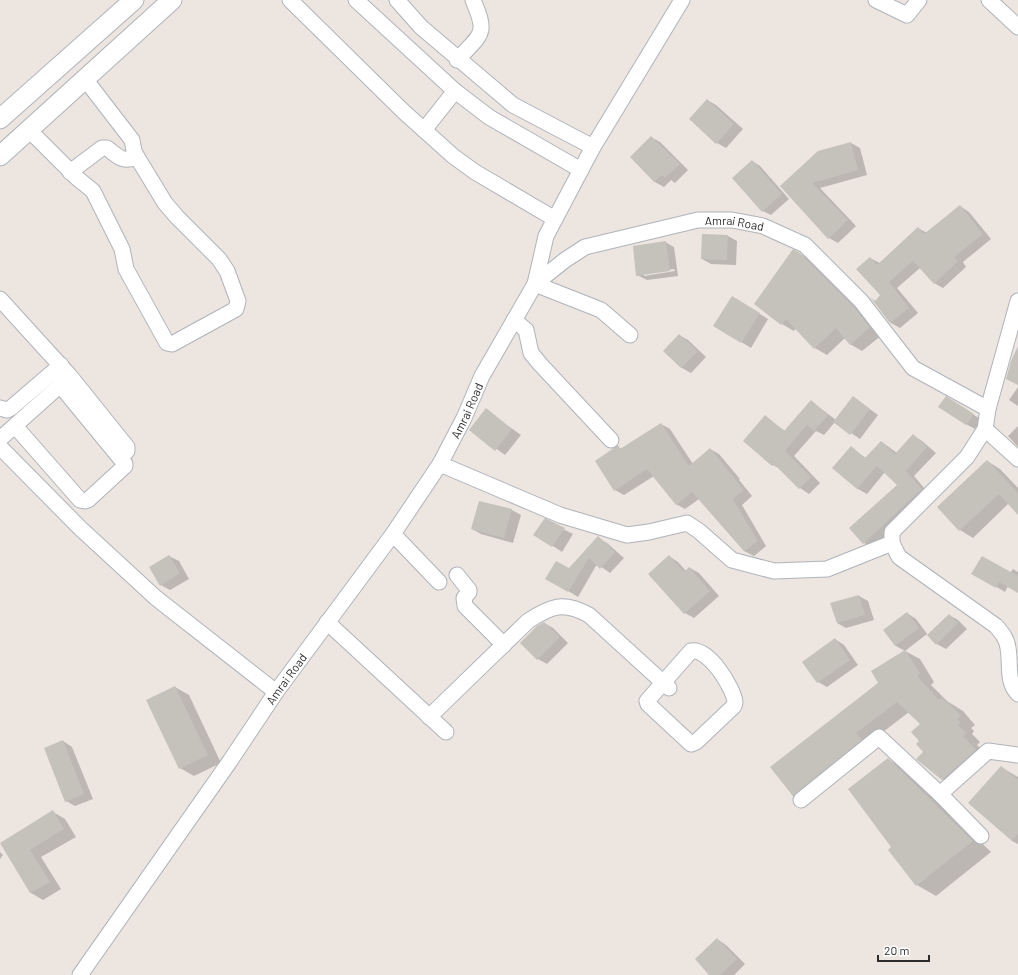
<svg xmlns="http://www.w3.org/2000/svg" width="1018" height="975" font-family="Barlow,sans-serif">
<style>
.shadow{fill:#0003;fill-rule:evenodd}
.building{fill:#c5c1bb}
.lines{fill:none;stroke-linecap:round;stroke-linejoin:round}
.minor-casing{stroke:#b0b3bb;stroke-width:17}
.tertiary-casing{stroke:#b0b3bb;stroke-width:21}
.minor{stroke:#fff;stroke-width:15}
.tertiary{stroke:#fff;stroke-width:19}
.labels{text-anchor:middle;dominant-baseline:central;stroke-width:4;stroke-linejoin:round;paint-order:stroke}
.street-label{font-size:12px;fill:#2c2c2c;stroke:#fff}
</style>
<rect width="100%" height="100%" fill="#ece5e0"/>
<path class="shadow" d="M 707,100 L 716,105 L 743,129 L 726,148 L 717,143 Z
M 651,137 L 660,142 L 688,170 L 675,183 L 671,180 L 664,187 L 655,182 L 631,157 Z
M 851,143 L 860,148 L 867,175 L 820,188 L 856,226 L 838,243 L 829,238 L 781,186 Z
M 752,161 L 760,166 L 789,199 L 771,215 L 763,211 Z
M 960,206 L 969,212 L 991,239 L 963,262 L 966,267 L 943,288 L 934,283 L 920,268 L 897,288 L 918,313 L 900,328 L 891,323 L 874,301 L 875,302 L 882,294 L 870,258 L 880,263 L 918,228 L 927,233 Z
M 728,236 L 737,241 L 736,265 L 711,264 L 702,259 Z
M 665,242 L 674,247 L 678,276 L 647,280 L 637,275 ZM 674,269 L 675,271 L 644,276 L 644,274 Z
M 799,253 L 812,261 L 866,315 L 882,335 L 862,351 L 850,344 L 845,338 L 827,355 L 815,348 L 796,328 L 794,331 L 782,324 Z
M 732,297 L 768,319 L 751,348 L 715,326 Z
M 679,335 L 688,340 L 706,357 L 691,373 L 682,368 L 664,351 Z
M 1018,387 L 1018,406 L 1009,400 Z
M 853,397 L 878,415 L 860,439 L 835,422 L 824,435 L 816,431 L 794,456 L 820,483 L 809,494 L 800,488 L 782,470 L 773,465 L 765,417 L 785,431 L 811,401 L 836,420 Z
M 955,403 L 982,420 L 975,429 L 966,424 Z
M 486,410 L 521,435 L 505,455 L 471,430 Z
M 661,424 L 670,429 L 693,464 L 710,449 L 719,454 L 740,479 L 739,480 L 752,496 L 742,505 L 766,546 L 754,556 L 744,551 L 699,499 L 685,509 L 676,504 L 654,476 L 624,495 L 615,490 L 618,447 L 622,449 Z
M 1018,426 L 1018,447 L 1008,436 Z
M 913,435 L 922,441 L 936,453 L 914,476 L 930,495 L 873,548 L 864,543 L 899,485 L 885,472 L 867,494 L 858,489 L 834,468 L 851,448 L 866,458 L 882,442 L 897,453 Z
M 987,461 L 1000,469 L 1018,488 L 1018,513 L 1009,503 L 973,538 L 960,530 L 938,507 Z
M 479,502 L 512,510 L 521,515 L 513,543 L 481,534 L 472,529 Z
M 545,520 L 573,534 L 562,552 L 535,534 Z
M 598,538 L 607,543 L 624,558 L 610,573 L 597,564 L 578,597 L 547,578 L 569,569 Z
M 169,556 L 179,561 L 189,579 L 170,590 L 161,585 Z
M 669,556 L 678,562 L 686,571 L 690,568 L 699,573 L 719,596 L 694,618 L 685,613 Z
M 1013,569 L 1018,572 L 1018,592 L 1008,586 L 1005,592 L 973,573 L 1010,573 Z
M 859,596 L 868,601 L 874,620 L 846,628 L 837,623 Z
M 907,613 L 916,619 L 928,635 L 949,615 L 958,620 L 967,629 L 946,649 L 937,644 L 927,634 L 905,651 L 920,659 L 934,682 L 931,685 L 947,701 L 963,711 L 975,725 L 971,728 L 974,731 L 972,734 L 980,742 L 977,745 L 990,759 L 957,788 L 943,779 L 925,752 L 921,742 L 921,724 L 909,712 L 870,742 L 876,748 L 808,804 L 793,796 L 772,768 L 880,683 L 905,651 L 896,646 L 885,630 Z
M 544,623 L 553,628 L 568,643 L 547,664 L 538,659 L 522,643 Z
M 835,639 L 844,645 L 858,665 L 827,687 L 818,682 Z
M 175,687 L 189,695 L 221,763 L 194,776 L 180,768 Z
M 63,741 L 72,747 L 93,799 L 75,806 L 66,801 Z
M 888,759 L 906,770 L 991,852 L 936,896 L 917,885 L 893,847 Z
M 1001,767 L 1018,777 L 1018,844 L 1012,841 Z
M 53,812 L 65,819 L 76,837 L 41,857 L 61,889 L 43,900 L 31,893 L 1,844 Z
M 0,852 L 3,855 L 0,859 Z
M 717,939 L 726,945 L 745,964 L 734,975 L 711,975 Z"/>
<path class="building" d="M 707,99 L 734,124 L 716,144 L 689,119 Z
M 651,136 L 680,164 L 665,178 L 662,175 L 654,182 L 630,157 Z
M 851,142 L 858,170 L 812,183 L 848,220 L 828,239 L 780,186 L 818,151 Z
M 752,160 L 782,194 L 762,212 L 732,178 Z
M 960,205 L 983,234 L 954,257 L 958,261 L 934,284 L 913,261 L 889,282 L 909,308 L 890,323 L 870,297 L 875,301 L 880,295 L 856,269 L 870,257 L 877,265 L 918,227 L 924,234 Z
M 702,234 L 728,235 L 727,260 L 701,259 Z
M 666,241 L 670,271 L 636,276 L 633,246 Z
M 793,249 L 800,253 L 854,307 L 870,327 L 850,345 L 836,328 L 814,349 L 786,319 L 781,325 L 754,304 Z
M 732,296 L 760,313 L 741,343 L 713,326 Z
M 679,334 L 698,351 L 681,368 L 663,351 Z
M 1018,346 L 1018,385 L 1006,379 L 1011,361 Z
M 853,396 L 870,409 L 850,435 L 833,422 Z
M 946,396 L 974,414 L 966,425 L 938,407 Z
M 811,400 L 828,415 L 814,431 L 807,425 L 785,451 L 811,477 L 799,489 L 774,464 L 772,466 L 743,441 L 765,415 L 784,431 Z
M 486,408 L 512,429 L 495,451 L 469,430 Z
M 661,423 L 689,466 L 710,448 L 744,490 L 733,499 L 758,541 L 744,551 L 692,492 L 676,505 L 647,469 L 614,491 L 595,461 L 618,445 L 620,449 Z
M 913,434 L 927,447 L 906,471 L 922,489 L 863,544 L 849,528 L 897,485 L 877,466 L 857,489 L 832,468 L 851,446 L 865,458 L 881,441 L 895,454 Z
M 987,460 L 1018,493 L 1018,515 L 999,494 L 959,531 L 937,507 Z
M 479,501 L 512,509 L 504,538 L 471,529 Z
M 545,518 L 565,528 L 552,547 L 533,535 Z
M 598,536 L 615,552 L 600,569 L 589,558 L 568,592 L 545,579 L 556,561 L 569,568 Z
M 169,555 L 180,573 L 160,586 L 149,567 Z
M 669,555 L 684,572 L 689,567 L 710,591 L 684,614 L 648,574 Z
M 982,556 L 1018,576 L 1018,593 L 999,582 L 996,588 L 971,574 Z
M 859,595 L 865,615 L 837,623 L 830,603 Z
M 907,612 L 919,628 L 895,646 L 883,630 Z
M 949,614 L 958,623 L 936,645 L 927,635 Z
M 544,622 L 560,637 L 537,660 L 520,643 L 537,626 Z
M 835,638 L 850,660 L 817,683 L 802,662 Z
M 905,650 L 920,673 L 917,676 L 939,700 L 942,698 L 947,703 L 948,702 L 961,716 L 957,719 L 960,722 L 958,725 L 966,733 L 963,736 L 976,750 L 942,780 L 916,759 L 923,752 L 916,744 L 919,741 L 911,732 L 920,724 L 897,702 L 856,733 L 862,740 L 793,796 L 770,767 L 878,683 L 871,671 Z
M 175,686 L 208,755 L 179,769 L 146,700 Z
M 63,740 L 84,794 L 65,802 L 44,748 Z
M 888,758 L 973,841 L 916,886 L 888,850 L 891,847 L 848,789 Z
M 1001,766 L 1018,780 L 1018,834 L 1012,841 L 968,803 Z
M 53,810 L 64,829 L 30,850 L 50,882 L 30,893 L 0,843 Z
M 717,938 L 737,959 L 720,975 L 709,975 L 695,959 Z"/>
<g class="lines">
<defs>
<g id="minor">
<path d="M 290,0 L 404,112 L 453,156 L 475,172 L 555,219"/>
<path d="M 356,0 L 455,91 L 489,117 L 581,170"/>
<path d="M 397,0 L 421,27 L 513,105 L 593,147"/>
<path d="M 876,0 L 907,15 L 919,0"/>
<path d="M 989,0 L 1018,27"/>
<path d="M 457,60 C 482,33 488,35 473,0"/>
<path d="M 85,79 L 132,140 L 134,151 L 137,157"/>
<path d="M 29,130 L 77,178 L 93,191 L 122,249 L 126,269 L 167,343 L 172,344 L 236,309 L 238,301 L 227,271 L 219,259 L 177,217 L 165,203 L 137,157 C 122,163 118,156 107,148 L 102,148 L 70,172"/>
<path d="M 424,130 L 455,91"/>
<path d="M 535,284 L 546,236 L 593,147 L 682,0"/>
<path d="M 535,284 L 601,310 L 630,335"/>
<path d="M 0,299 L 70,376 L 127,447 L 127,451 L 121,457"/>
<path d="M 1018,301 L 988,409 L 985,429 L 967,457 L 892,532 L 892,543 L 899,557 L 996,626 C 1002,633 1007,639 1008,648 C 1011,664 1006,682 1018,694"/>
<path d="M 514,320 L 526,330 L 531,353 L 540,364 L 611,440"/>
<path d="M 0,408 L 7,410 L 11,408 L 61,365"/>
<path d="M 15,426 L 80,500 L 85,501 L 88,500 L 125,466 L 125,464 L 60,385"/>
<path d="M 985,429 L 1018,459"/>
<path d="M 0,439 L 67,379"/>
<path d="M 0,447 L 80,528 L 156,598 L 276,692"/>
<path d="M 440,464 L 560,515 L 627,535 L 649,532 L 687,523 L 699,531 L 732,560 L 774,571 L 827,569 L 892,543"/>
<path d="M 393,534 L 439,582"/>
<path d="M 457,575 L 469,590 L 469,592 L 464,598 L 465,606 L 504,645"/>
<path d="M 327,622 L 446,732"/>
<path d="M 691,651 C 709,648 733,687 735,702 L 734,706 L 696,742 L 691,744 L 648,704 L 647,701 Z"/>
<path d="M 429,717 L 528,621 C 551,606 563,601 589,615 L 669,688"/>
<path d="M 940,794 L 981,836"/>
<path d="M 801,800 L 879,737 L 940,794 L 988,751 L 1018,755"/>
<path id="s1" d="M 80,975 L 230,761 L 276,692 L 393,534 L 440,464 L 464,418 L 482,376 L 535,284 L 565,260 L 585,247 L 698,220 L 732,220 L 763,226 L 805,245 L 861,301 L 913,368 L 988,409"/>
</g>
<path id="tertiary" d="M 0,119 L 134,0
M 0,156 L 172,0"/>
</defs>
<use href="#minor" class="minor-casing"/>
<use href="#tertiary" class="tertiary-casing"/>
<use href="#minor" class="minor"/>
<use href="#tertiary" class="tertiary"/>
</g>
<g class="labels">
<g class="street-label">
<text stroke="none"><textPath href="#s1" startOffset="1044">Amrai Road</textPath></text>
<text stroke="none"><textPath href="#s1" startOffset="685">Amrai Road</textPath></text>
<text stroke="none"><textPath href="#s1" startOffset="361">Amrai Road</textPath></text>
</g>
</g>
<path d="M878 955v6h51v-6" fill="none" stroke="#2c2c2c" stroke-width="2"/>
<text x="884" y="955" font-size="12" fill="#2c2c2c" stroke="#ffffff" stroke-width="3" paint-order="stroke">20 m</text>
</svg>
